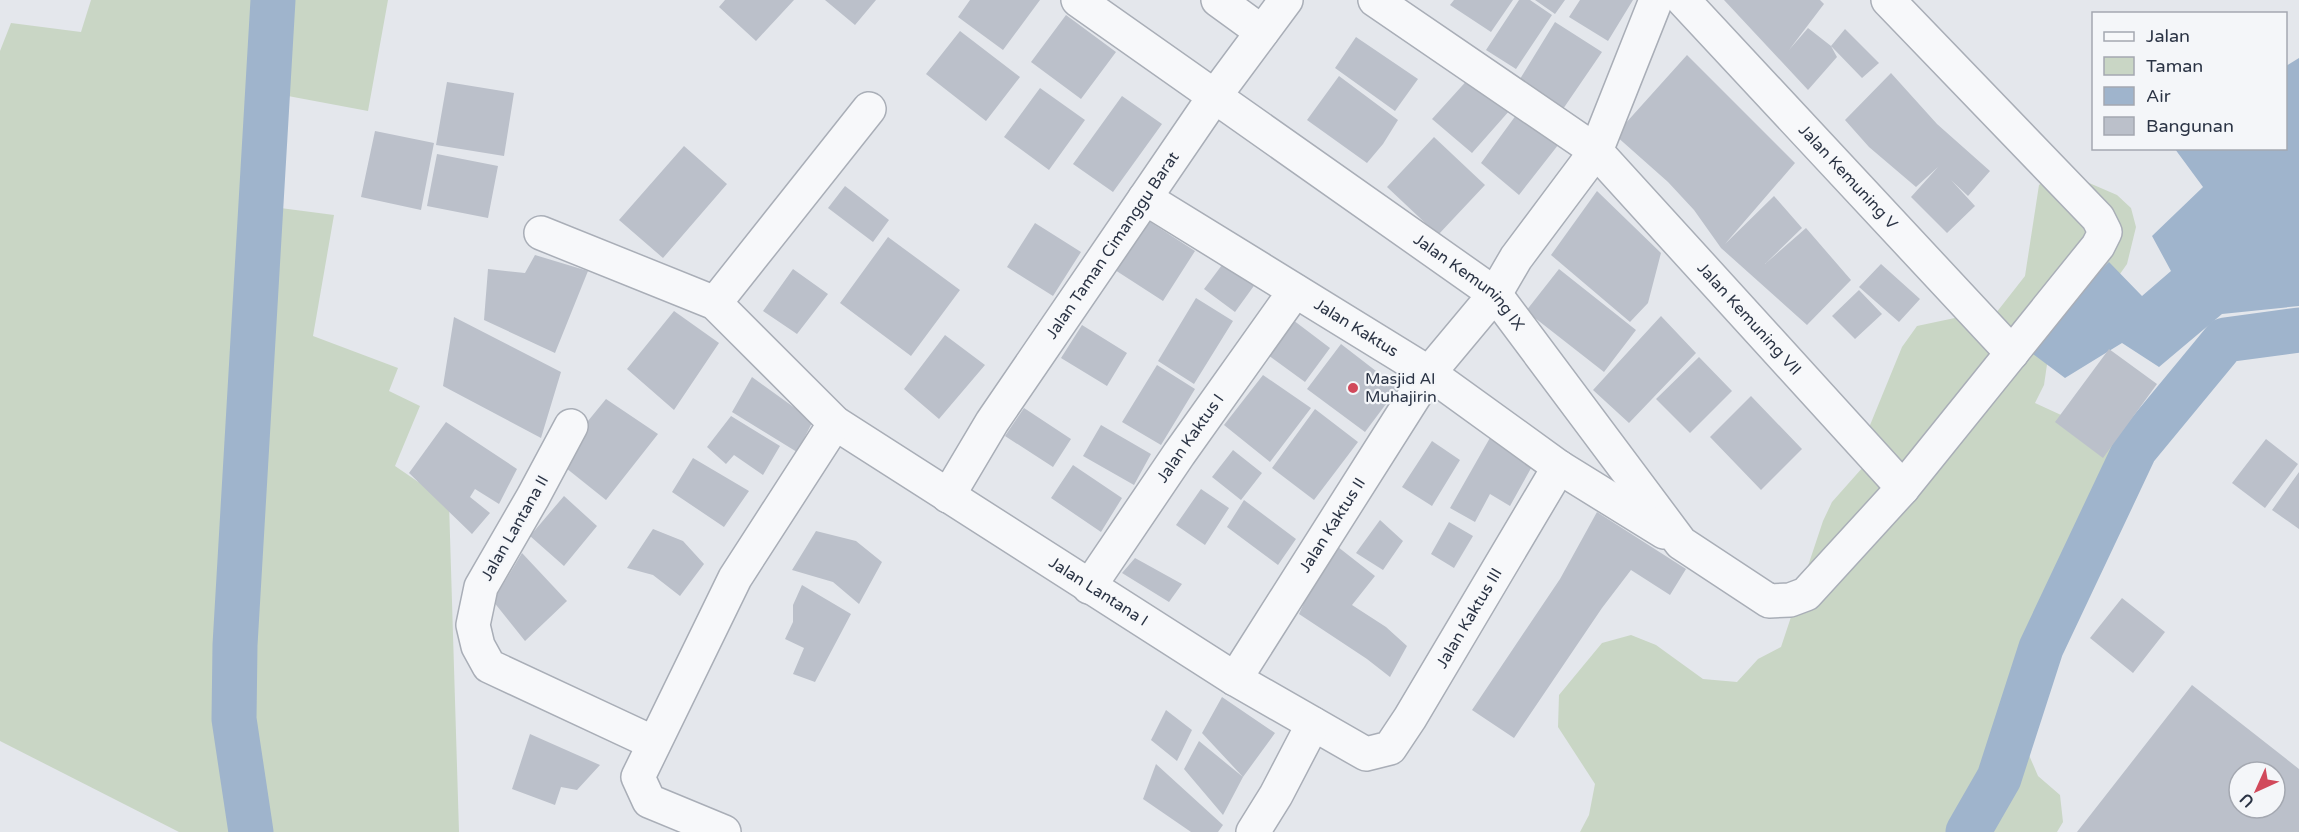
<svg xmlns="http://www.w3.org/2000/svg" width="2299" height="832" font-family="'Varela Round',sans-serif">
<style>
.green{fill:#c9d6c5}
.water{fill:#9fb4cc}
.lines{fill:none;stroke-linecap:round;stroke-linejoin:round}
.canal{stroke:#9fb4cc;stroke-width:45}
.building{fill:#bbc0ca;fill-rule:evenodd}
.minor-casing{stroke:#a9aeb7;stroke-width:36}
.minor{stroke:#f7f8fa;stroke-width:33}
.poi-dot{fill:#d1495b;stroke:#f4f6f9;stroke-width:2}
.labels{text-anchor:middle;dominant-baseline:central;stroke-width:4.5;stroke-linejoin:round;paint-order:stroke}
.street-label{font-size:16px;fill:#2b3445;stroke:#f4f6f9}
.poi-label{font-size:16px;fill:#2b3445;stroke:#f4f6f9;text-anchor:start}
</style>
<rect width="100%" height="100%" fill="#e4e7ec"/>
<path class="green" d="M 91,0 L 388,0 L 368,111 L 272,93 L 265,206 L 334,215 L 313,336 L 398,368 L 389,391 L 420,406 L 395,466 L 449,503 L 459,832 L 179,832 L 0,741 L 0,51 L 11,23 L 81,32 Z
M 2059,170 L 2117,195 L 2131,208 L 2136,227 L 2127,264 L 2115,281 L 2050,344 L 2044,385 L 2035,403 L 2135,449 L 2061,605 L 2016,725 L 2038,776 L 2060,795 L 2063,822 L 2057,832 L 1580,832 L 1589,815 L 1595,784 L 1558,727 L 1559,695 L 1602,643 L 1631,635 L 1656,645 L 1703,679 L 1737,682 L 1758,659 L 1781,647 L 1823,521 L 1832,502 L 1879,449 L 1868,430 L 1902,347 L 1917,326 L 1983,312 L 1996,313 L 2025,276 L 2039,185 Z"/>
<path class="water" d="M 2299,58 L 2299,306 L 2222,314 L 2159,367 L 2122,343 L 2065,378 L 2033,354 L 2058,310 L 2109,262 L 2142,296 L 2171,271 L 2152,236 L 2203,187 L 2175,149 L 2286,148 L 2286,66 Z"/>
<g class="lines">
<path class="canal" d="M 251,832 L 234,719 L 235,645 L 273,0
M 1968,832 L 1999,778 L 2041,648 L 2135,449 L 2225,340 L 2299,330"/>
</g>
<path class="building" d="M 725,0 L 794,0 L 756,41 L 719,7 Z
M 825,0 L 876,0 L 855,25 Z
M 970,0 L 1040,0 L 1003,50 L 958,17 Z
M 1454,0 L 1513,0 L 1491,32 L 1450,5 Z
M 1519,0 L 1530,0 L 1552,15 L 1516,69 L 1486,50 Z
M 1535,0 L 1565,0 L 1555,14 Z
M 1580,0 L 1633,0 L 1608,41 L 1569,17 Z
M 1724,0 L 1820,0 L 1824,4 L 1789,50 L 1808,28 L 1831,46 L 1845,29 L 1879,63 L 1862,78 L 1831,46 L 1837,57 L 1808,90 Z
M 1066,15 L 1116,52 L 1081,99 L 1031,62 Z
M 1555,22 L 1602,52 L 1563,109 L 1520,79 Z
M 960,31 L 1020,77 L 986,121 L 926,74 Z
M 1356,37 L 1418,79 L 1395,111 L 1335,68 Z
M 1687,55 L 1795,163 L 1725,244 L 1774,196 L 1802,228 L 1765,264 L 1806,228 L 1851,280 L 1807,325 L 1721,248 L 1694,210 L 1668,182 L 1615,135 Z
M 1891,73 L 1937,124 L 1990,171 L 1968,196 L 1951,180 L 1975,206 L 1947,233 L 1911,197 L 1938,167 L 1916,187 L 1869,147 L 1845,120 Z
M 1339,76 L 1398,120 L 1383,144 L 1367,163 L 1307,120 Z
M 1471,76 L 1510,110 L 1472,153 L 1432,119 Z
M 447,82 L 514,93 L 504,156 L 436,145 Z
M 1040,88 L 1085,120 L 1049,170 L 1004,137 Z
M 1122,96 L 1162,124 L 1113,192 L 1073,164 Z
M 1522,107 L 1562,140 L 1519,195 L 1481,163 Z
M 375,131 L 434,143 L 421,210 L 361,197 Z
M 1434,137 L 1485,185 L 1438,235 L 1387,187 Z
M 684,146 L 727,184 L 663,258 L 619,220 Z
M 437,154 L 498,166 L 488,218 L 427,206 Z
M 845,186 L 889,220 L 873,242 L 828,208 Z
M 1597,191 L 1661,253 L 1648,303 L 1630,322 L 1551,255 Z
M 1147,220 L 1195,251 L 1163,301 L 1115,270 Z
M 1035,223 L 1081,252 L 1053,296 L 1007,267 Z
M 888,237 L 960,290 L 911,356 L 840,303 Z
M 535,255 L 588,271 L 555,353 L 484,320 L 488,269 L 525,273 Z
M 1225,261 L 1256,283 L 1235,312 L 1204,289 Z
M 1881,264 L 1920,299 L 1899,322 L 1859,287 Z
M 793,269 L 828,294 L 797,334 L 763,311 Z
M 1559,269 L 1636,330 L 1604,372 L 1526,311 Z
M 1859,290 L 1882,314 L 1855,339 L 1832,316 Z
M 1196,298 L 1233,321 L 1194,384 L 1158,361 Z
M 674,311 L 719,343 L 674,410 L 627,369 Z
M 1661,316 L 1696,353 L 1629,423 L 1593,390 Z
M 454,317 L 561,372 L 541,438 L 443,386 Z
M 1293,320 L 1330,348 L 1305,382 L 1268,355 Z
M 1082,325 L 1127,353 L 1107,386 L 1061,358 Z
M 945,335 L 985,365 L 939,419 L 904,389 Z
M 1341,344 L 1398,388 L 1365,432 L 1307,389 Z
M 2109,349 L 2157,384 L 2103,458 L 2055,422 Z
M 1699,357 L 1732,391 L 1690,433 L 1656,399 Z
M 1157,365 L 1195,389 L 1161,445 L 1122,422 Z
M 1263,375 L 1311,408 L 1270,462 L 1224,425 Z
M 752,377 L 813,421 L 797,452 L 732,412 Z
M 1751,396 L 1802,449 L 1761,490 L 1710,437 Z
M 606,399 L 658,434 L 606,500 L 556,460 Z
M 1024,408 L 1071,439 L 1053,467 L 1005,436 Z
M 1315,409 L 1358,442 L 1314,500 L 1272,468 Z
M 731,416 L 780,446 L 763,475 L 734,455 L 726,464 L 707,447 Z
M 446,422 L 517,469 L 499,504 L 475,489 L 470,497 L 490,513 L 472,534 L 409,473 Z
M 1101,425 L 1151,454 L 1134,485 L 1083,456 Z
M 1491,436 L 1535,461 L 1510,506 L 1490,494 L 1475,522 L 1450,508 Z
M 2266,439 L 2298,464 L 2265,508 L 2232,483 Z
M 1432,441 L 1460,460 L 1432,506 L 1402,487 Z
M 1233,450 L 1262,473 L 1241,500 L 1212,477 Z
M 693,458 L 749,491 L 724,527 L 672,492 Z
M 1073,465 L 1122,498 L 1101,532 L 1051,498 Z
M 2299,472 L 2299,529 L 2272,510 Z
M 1201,489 L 1229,508 L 1205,545 L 1176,525 Z
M 564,496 L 597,526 L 564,566 L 530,536 Z
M 1244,500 L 1296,539 L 1278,565 L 1227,527 Z
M 1597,512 L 1686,569 L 1670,595 L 1631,570 L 1602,608 L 1514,738 L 1472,710 L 1560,579 Z
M 1380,520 L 1403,541 L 1383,570 L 1356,553 Z
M 1449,522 L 1473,536 L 1454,568 L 1431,554 Z
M 653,529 L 683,541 L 704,564 L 680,596 L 653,575 L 627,568 Z
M 816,531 L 856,541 L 882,562 L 859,604 L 833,582 L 792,570 Z
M 1338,547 L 1375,576 L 1352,605 L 1386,627 L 1407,646 L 1390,677 L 1367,659 L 1299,614 L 1314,581 Z
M 522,553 L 567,601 L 525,641 L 493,601 Z
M 1135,558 L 1182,584 L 1169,602 L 1122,573 Z
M 802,585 L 851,614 L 815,682 L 793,674 L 804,648 L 785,639 L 793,622 L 793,605 Z
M 2122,598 L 2165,632 L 2133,673 L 2090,638 Z
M 2192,685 L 2299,769 L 2299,832 L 2077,832 ZM 2239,772 L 2275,772 L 2275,808 L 2239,808 Z
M 1222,697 L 1275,733 L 1243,777 L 1202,733 Z
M 1166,710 L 1192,730 L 1177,761 L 1151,740 Z
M 530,734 L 600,765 L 577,790 L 561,787 L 555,805 L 512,789 Z
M 1199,741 L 1243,777 L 1223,815 L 1184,769 Z
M 1156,764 L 1223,825 L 1218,832 L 1191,832 L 1143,799 Z"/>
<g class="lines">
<defs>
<g id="minor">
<path id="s1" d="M 1078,0 L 1495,294 L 1681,543 L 1769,601 L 1790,600 L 1806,594 L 1903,488 L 2098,246 L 2105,232 L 2098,218 L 1888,0"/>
<path d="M 1218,0 L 1262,32"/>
<path id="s2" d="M 1375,0 L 1596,151 L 1903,488"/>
<path id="s3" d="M 1683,0 L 2012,353"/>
<path id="s4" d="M 1145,198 L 1429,373 L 1559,467 L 1664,532"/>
<path id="s5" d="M 541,233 L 715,303 L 835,423 L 1235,679 L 1366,754 L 1390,748 L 1410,718 L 1559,467"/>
<path d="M 715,303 L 869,109"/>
<path d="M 571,426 L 533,497 L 481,587 L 473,625 L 478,646 L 489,666 L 654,743"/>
<path id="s6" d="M 948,496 L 992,422 L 1214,97 L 1286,0"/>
<path id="s7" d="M 1089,587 L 1179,454 L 1295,291"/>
<path id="s8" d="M 1235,679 L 1429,373 L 1495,294 L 1516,258 L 1596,151 L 1656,0"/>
<path d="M 724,832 L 649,801 L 638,777 L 735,578 L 835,423"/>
<path d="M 1253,832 L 1276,795 L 1313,724"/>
</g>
</defs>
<use href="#minor" class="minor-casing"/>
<use href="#minor" class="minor"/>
</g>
<circle class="poi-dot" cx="1353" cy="388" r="6"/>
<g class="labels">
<g class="street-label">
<text stroke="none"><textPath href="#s3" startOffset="242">Jalan Kemuning V</textPath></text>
<text stroke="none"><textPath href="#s6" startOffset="300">Jalan Taman Cimanggu Barat</textPath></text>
<text stroke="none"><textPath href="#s1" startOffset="483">Jalan Kemuning IX</textPath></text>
<text stroke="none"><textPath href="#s2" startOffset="495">Jalan Kemuning VII</textPath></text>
<text stroke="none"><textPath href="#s4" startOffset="248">Jalan Kaktus</textPath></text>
<text stroke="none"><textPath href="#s7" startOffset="180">Jalan Kaktus I</textPath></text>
<text stroke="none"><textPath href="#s8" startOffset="182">Jalan Kaktus II</textPath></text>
<text transform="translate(515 528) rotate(-60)">Jalan Lantana II</text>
<text stroke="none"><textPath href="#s5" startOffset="670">Jalan Lantana I</textPath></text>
<text stroke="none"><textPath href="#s5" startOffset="1160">Jalan Kaktus III</textPath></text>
</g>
<g class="poi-label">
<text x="1365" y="379">Masjid Al<tspan x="1365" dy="18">Muhajirin</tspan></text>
</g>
</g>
<rect x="2092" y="12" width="195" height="138" fill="#f4f6f9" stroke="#a4a8b1" stroke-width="1.5"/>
<rect x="2104" y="32" width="30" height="9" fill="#f7f8fa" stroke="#a4a8b1" stroke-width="1.5"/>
<text x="2146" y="42" font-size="18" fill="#2b3445">Jalan</text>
<rect x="2104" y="57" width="30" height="18" fill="#c9d6c5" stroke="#a4a8b1" stroke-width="1.5"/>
<text x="2146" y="72" font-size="18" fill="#2b3445">Taman</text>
<rect x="2104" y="87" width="30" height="18" fill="#9fb4cc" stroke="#a4a8b1" stroke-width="1.5"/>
<text x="2146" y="102" font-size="18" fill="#2b3445">Air</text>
<rect x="2104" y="117" width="30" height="18" fill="#bbc0ca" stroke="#a4a8b1" stroke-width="1.5"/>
<text x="2146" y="132" font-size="18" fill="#2b3445">Bangunan</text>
<g transform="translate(2257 790) rotate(225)"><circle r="28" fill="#f4f6f9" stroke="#a4a8b1" stroke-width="1.5"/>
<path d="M0-4.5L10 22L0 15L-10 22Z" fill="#d1495b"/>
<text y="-9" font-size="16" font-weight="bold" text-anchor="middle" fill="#2b3445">U</text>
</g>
</svg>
